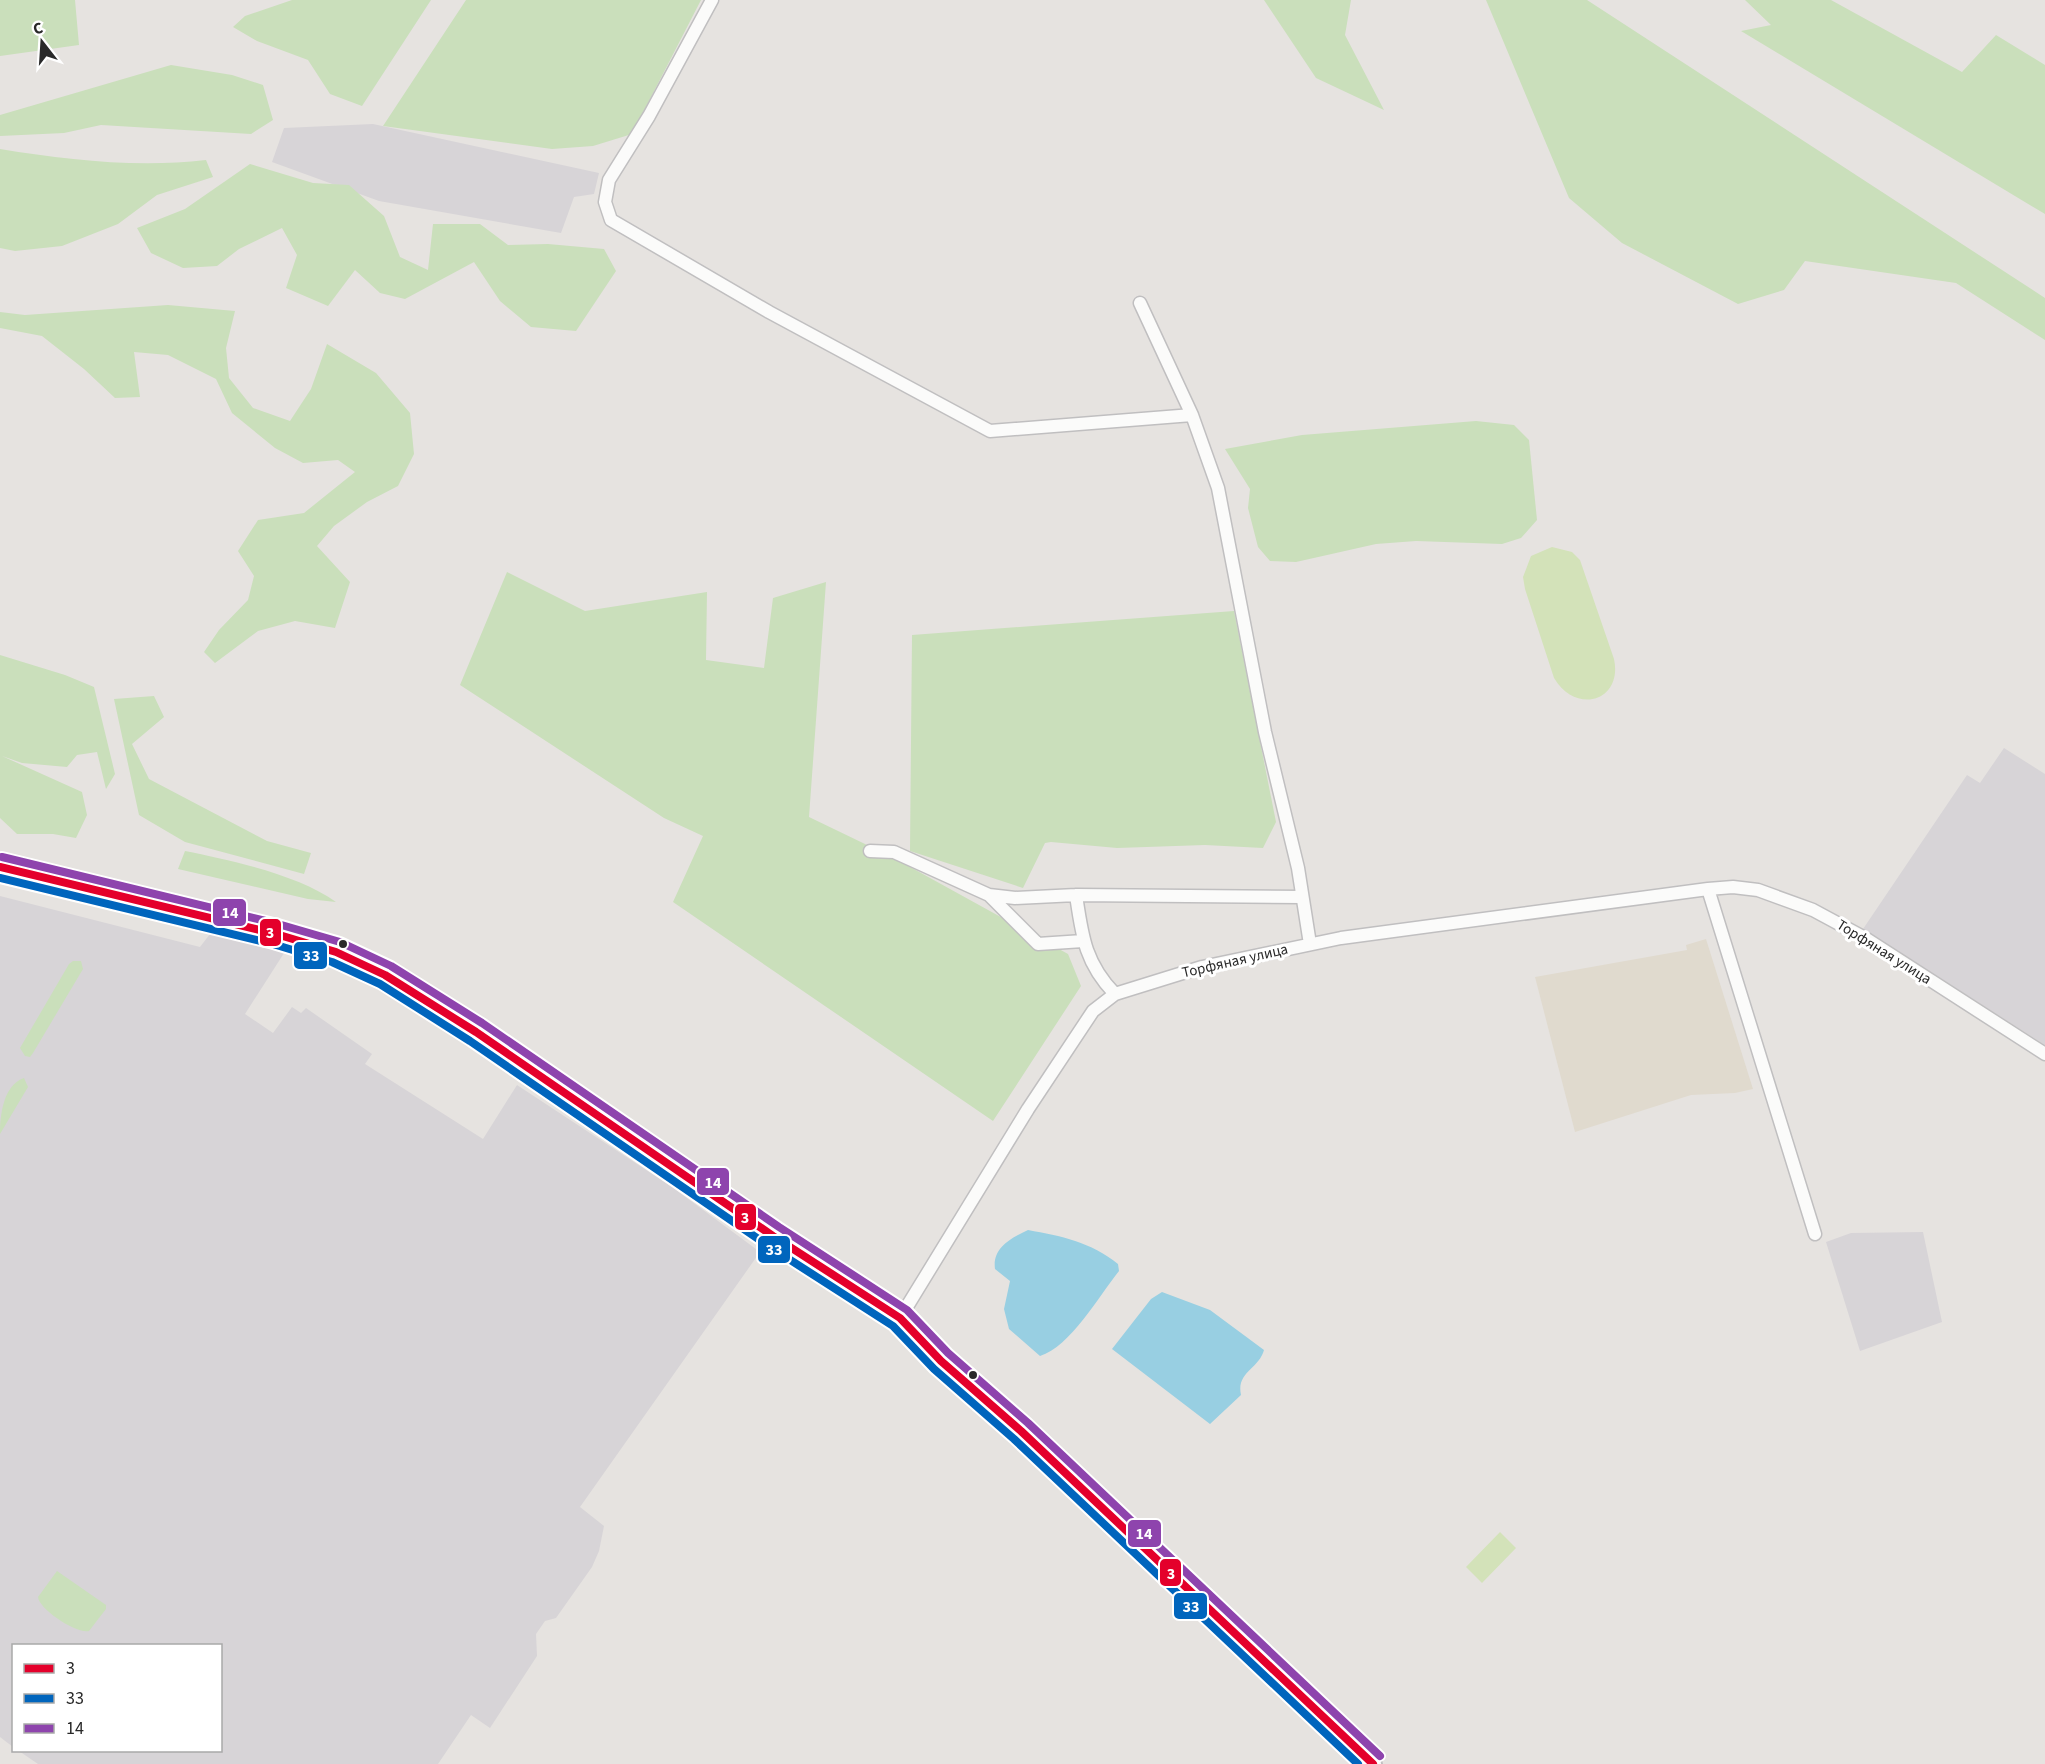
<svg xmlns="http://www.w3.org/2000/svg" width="2045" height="1764" font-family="'Source Sans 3',sans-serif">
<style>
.industrial{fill:#d7d4d7}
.education{fill:#e0dace}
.green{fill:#cadfbb}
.pitch{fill:#d3e2b9}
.water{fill:#98cfe2}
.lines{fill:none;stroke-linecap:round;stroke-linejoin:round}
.minor-casing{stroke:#c0bfc0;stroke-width:15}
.secondary-casing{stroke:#c0bfc0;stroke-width:20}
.minor{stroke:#fbfbfa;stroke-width:12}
.secondary{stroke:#fbfbfa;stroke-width:16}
.bus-1-casing{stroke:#fff;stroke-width:12}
.bus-2-casing{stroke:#fff;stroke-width:12}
.bus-3-casing{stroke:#fff;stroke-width:12}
.bus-1{stroke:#e4002b;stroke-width:8}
.bus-2{stroke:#0065bd;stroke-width:8}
.bus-3{stroke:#8e44ad;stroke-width:8}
.bus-dot{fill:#292929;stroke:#fff;stroke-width:2}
.labels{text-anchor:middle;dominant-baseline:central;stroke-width:6;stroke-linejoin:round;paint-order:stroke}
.street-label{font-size:15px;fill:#292929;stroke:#fff}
.line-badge{stroke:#fff;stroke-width:2}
.badge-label{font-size:16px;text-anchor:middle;font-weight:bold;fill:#fff}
</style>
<rect width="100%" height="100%" fill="#e6e3e0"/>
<path class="industrial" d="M 373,124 L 599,173 L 594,194 L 574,197 L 561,233 L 379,201 L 272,162 L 284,128 Z
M 2004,748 L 2045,774 L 2045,1045 L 1863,929 L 1967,775 L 1980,783 Z
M 0,896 L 200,947 L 210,934 L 286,950 L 245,1014 L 273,1033 L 292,1007 L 301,1013 L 306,1008 L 372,1054 L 365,1064 L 483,1139 L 517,1085 L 672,1187 L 760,1252 L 580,1507 L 604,1526 L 599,1551 L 592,1567 L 556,1618 L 545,1621 L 536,1634 L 537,1656 L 490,1728 L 471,1715 L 438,1764 L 38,1764 L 19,1751 L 220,1750 L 220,1646 L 14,1646 L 13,1747 L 0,1737 Z
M 1923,1232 L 1942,1322 L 1860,1351 L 1826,1242 L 1851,1233 Z"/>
<path class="education" d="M 1706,939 L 1753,1089 L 1735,1093 L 1691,1095 L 1575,1132 L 1535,977 L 1687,950 L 1686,945 Z"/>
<path class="green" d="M 0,0 L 75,0 L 79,45 L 0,56 Z
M 292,0 L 431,0 L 362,106 L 330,94 L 308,60 L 257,41 L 233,27 L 245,16 Z
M 466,0 L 701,0 L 632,134 L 593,146 L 552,149 L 383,126 Z
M 1264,0 L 1351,0 L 1345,35 L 1384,110 L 1316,78 Z
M 1486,0 L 1587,0 L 2045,298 L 2045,340 L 1956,283 L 1805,261 L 1784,290 L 1738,304 L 1622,243 L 1569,198 Z
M 1745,0 L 1831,0 L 1962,72 L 1996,35 L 2045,65 L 2045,214 L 1741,31 L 1771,25 Z
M 171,65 L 232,75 L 263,85 L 273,120 L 251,134 L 101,125 L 64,133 L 0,136 L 0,115 Z
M 0,149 C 68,160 137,168 206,160 L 213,177 L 157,195 L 118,224 L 62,246 L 15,251 L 0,248 Z
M 250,164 L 313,183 L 349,185 L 384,216 L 400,257 L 428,270 L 433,224 L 480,224 L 508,245 L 548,244 L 604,249 L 616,271 L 576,331 L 531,327 L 500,301 L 474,262 L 405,299 L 380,293 L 355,270 L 328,306 L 286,288 L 297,255 L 282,228 L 239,249 L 217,266 L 183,268 L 151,253 L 137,228 L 185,209 Z
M 168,305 L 235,311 L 226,348 L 229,378 L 253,408 L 290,421 L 311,389 L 327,344 L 376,373 L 410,413 L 414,454 L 398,486 L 367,502 L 334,526 L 317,546 L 350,582 L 335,628 L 295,621 L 258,631 L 215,663 L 204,652 L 219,630 L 248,600 L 254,576 L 238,551 L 258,520 L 304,513 L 355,472 L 338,460 L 303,463 L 275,448 L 232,413 L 216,379 L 168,355 L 134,352 L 140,397 L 115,398 L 84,369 L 42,336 L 0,328 L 0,312 L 25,315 Z
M 1476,421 L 1514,425 L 1529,440 L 1537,520 L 1521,538 L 1502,544 L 1416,541 L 1376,544 L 1296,562 L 1270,561 L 1258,547 L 1248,508 L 1250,489 L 1225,449 L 1302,435 Z
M 507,572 L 585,611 L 707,592 L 706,660 L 764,668 L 773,598 L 826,582 L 809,817 L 892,857 L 1068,954 L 1081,986 L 993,1121 L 673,902 L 703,836 L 664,818 L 460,685 Z
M 1234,611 L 1276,822 L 1263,848 L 1205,845 L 1117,848 L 1051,842 L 1045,843 L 1023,888 L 910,851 L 912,635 Z
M 0,655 L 65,675 L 94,687 L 115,774 L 106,789 L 97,752 L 77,755 L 67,767 L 22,763 L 2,756 L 82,792 L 87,815 L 76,838 L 53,834 L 17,834 L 0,818 Z
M 154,696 L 164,717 L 132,744 L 149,779 L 267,841 L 311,853 L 304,874 L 185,842 L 139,815 L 114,699 Z
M 185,851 C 230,860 299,875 336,902 L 308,899 L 178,869 Z
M 73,961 L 81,961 L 83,969 L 33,1053 L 30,1057 L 25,1056 L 20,1048 L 69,964 Z
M 24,1078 L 28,1087 L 0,1134 C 0,1116 3,1085 24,1078 Z
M 57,1571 L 106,1605 L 106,1609 L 89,1631 C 76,1634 39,1609 38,1597 Z"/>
<path class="pitch" d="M 1552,547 L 1572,552 L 1580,560 L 1614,659 C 1623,700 1577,716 1554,678 L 1525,589 L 1523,577 L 1531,556 Z
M 1500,1532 L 1516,1548 L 1482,1583 L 1466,1567 Z"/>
<path class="water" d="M 1028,1230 C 1061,1236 1091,1242 1118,1264 L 1119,1271 C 1099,1296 1070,1347 1040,1356 L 1009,1329 L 1004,1309 L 1010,1281 L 995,1269 C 992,1248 1011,1238 1028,1230 Z
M 1162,1292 L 1210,1310 L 1264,1350 C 1259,1369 1236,1372 1241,1395 L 1210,1424 L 1112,1349 L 1151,1299 Z"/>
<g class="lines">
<defs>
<path id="minor" d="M 712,0 L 649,116 L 609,180 L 605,202 L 611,220 L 769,312 L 990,431 L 1192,415
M 1140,303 L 1192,415 L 1218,488 L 1265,732 L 1298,868 L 1310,944
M 870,851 L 894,852 L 989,895 L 1038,944 L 1083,941
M 1708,889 L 1815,1234
M 989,895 L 1015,898 L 1076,895
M 1115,994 C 1085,963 1082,936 1076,895 L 1302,897
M 900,1318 L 1028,1109 L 1093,1011 L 1115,994 L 1202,967 L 1341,938 L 1708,889 L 1733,887 L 1758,890 L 1813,910 L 1865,938 L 2045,1054"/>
<path id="secondary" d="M 0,867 L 276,934 L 336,952 L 385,975 L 476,1032 L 773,1236 L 900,1318 L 941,1361 L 1021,1431 L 1373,1764"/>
</defs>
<use href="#minor" class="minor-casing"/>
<use href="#secondary" class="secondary-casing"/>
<use href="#minor" class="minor"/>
<use href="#secondary" class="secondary"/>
<defs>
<path id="bus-1" d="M 0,867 L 276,934 L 336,952 L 385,975 L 476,1032 L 773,1236 L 900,1318 L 941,1361 L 1021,1431 L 1373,1764"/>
<path id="bus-2" d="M 0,878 L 273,944 L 332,962 L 380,984 L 470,1041 L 767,1245 L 893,1326 L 934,1369 L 1014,1439 L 1358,1764"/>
<path id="bus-3" d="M 2,857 L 278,924 L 340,942 L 391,966 L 482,1023 L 779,1227 L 907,1310 L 948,1353 L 1028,1423 L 1380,1756"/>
</defs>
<use href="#bus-1" class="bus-1-casing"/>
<use href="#bus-2" class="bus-2-casing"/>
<use href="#bus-3" class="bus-3-casing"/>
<use href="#bus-1" class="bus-1"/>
<use href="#bus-2" class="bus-2"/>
<use href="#bus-3" class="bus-3"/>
</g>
<g class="bus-dot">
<circle cx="343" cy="944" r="5"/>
<circle cx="973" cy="1375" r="5"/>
</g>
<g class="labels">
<g class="street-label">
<text transform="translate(1884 952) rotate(32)">Торфяная улица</text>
<text transform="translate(1235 961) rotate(-13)">Торфяная улица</text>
</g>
</g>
<g class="line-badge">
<rect x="212" y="898" width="35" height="29" rx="6" fill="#8e44ad"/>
<rect x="259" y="918" width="23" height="29" rx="6" fill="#e4002b"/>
<rect x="293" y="941" width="35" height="29" rx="6" fill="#0065bd"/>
<rect x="696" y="1167" width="34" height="29" rx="6" fill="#8e44ad"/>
<rect x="734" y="1203" width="23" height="28" rx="6" fill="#e4002b"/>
<rect x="757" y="1235" width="34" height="29" rx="6" fill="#0065bd"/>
<rect x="1127" y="1519" width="35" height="29" rx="6" fill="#8e44ad"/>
<rect x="1159" y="1558" width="23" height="29" rx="6" fill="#e4002b"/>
<rect x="1173" y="1592" width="35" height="28" rx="6" fill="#0065bd"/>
</g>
<g class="badge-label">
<text x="230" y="918">14</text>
<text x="270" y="938">3</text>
<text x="311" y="961">33</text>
<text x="713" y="1188">14</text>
<text x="745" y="1223">3</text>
<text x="774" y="1255">33</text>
<text x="1144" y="1539">14</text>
<text x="1171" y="1579">3</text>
<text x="1191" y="1612">33</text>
</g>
<rect x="12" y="1644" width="210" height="108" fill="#ffffff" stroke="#a9a9a9" stroke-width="1.5"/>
<rect x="24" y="1664" width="30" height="9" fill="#e4002b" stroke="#a9a9a9" stroke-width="1.5"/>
<text x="66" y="1674" font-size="18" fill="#292929">3</text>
<rect x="24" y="1694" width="30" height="9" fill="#0065bd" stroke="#a9a9a9" stroke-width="1.5"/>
<text x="66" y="1704" font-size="18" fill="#292929">33</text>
<rect x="24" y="1724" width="30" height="9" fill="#8e44ad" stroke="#a9a9a9" stroke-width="1.5"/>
<text x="66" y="1734" font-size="18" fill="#292929">14</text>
<g transform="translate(42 42) rotate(343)" stroke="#ffffff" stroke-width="4.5" paint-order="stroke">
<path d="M0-4.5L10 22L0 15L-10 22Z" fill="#292929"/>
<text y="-9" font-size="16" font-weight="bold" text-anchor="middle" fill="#292929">С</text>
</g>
</svg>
